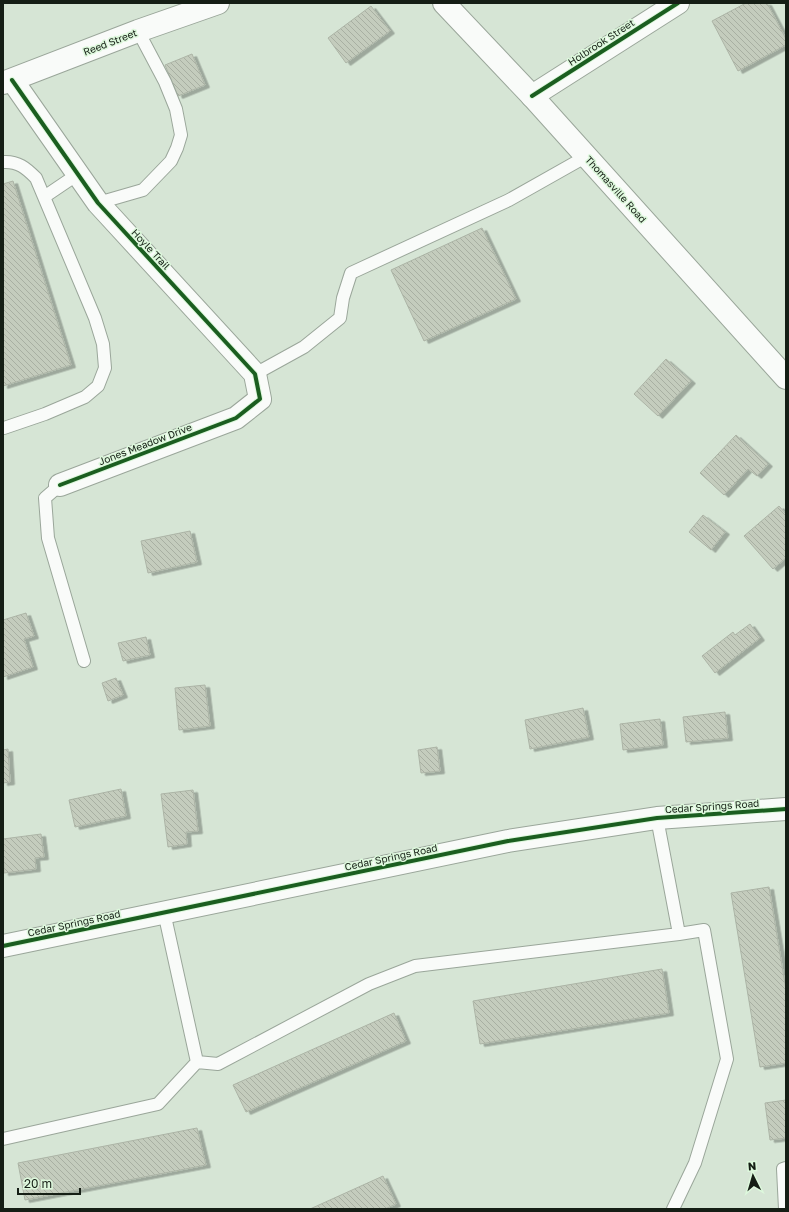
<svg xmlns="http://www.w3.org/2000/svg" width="789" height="1212" font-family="'Golos Text',sans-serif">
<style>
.building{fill:url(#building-back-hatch);stroke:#acb4a6;filter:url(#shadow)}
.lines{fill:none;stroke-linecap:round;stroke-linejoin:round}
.service-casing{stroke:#9aa69a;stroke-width:14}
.minor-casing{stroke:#9aa69a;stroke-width:24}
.primary-casing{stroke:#9aa69a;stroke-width:24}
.service{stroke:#f9fbf9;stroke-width:12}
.minor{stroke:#f9fbf9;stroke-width:22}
.primary{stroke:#f9fbf9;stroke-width:22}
.cycleway-casing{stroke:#ddf8dc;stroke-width:6}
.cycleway{stroke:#1b5e20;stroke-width:4}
.labels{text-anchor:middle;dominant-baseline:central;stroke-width:3;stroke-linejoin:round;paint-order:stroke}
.street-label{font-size:10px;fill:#151e15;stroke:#ddf8dc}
</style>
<defs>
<pattern id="building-back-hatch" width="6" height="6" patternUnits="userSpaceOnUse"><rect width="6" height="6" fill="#c4ccbd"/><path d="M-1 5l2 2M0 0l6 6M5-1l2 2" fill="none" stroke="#a8afa2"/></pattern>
<filter id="shadow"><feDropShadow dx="4.5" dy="2.5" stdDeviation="0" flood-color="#0004"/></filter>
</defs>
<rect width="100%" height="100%" fill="#d6e5d5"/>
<path class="building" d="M 746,3 L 767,3 L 786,39 L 786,45 L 738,71 L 712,21 Z
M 371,6 L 390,31 L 346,63 L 328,38 Z
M 192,54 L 205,85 L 178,96 L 165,65 Z
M 13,181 L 71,365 L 3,386 L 3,184 Z
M 482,228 L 516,299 L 424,341 L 391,270 Z
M 666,359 L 691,381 L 658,416 L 634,394 Z
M 736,435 L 768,464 L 757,476 L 748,469 L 724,495 L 700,473 Z
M 779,506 L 786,514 L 786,558 L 773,569 L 744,536 Z
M 703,515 L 725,532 L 711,550 L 689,532 Z
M 190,531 L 197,562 L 148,573 L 141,541 Z
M 26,613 L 34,636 L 24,639 L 33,667 L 3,677 L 3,620 Z
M 750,624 L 760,638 L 715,673 L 702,656 L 733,632 L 735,635 Z
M 146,637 L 150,655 L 123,661 L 118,643 Z
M 116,678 L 123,695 L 108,701 L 102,683 Z
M 205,685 L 210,726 L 179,730 L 175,688 Z
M 583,708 L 589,737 L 530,749 L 525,720 Z
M 725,712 L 728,738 L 686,742 L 683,717 Z
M 660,719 L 663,745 L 623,750 L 620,724 Z
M 437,747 L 440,771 L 421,773 L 418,750 Z
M 8,749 L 10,782 L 3,783 L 3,750 Z
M 121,789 L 126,816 L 75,827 L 69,800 Z
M 193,790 L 198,831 L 186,832 L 187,844 L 168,847 L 161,794 Z
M 41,834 L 44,857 L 35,858 L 36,869 L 4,873 L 3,839 Z
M 769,887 L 786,990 L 786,1063 L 760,1067 L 731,893 Z
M 662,969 L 669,1013 L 480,1044 L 473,1001 Z
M 394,1013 L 406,1041 L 246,1112 L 233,1085 Z
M 786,1100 L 786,1138 L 770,1140 L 765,1103 Z
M 197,1128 L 206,1165 L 25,1200 L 18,1163 Z
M 383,1176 L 396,1204 L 385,1209 L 310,1209 Z"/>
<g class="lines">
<defs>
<path id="service" d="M 3,162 C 18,161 26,168 36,178 L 95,318 L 103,344 L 105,368 L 98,386 L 85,397 L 45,414 L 4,428
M 44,197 L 78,174
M 98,203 L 143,190 L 171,161 L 177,148 L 181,135 L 176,109 L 165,82 L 138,31
M 255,374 L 304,347 L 340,318 L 343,298 L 351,273 L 509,200 L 587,156
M 60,485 L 45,498 L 48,538 L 84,661
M 164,912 L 197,1062
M 3,1139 L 158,1104 L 197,1062 L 218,1064 L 369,984 L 415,966 L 679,934 L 657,818
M 673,1209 L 695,1163 L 727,1059 L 704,930 L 679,934
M 785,1209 L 783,1169 L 786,1168"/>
<path id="minor" d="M 12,80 L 98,203 L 255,374 L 260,399 L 236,418 L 60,485
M 3,83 L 138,31 L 218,3
M 532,96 L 678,3
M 3,946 L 508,841 L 657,818 L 786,809"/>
<path id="primary" d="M 444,3 L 532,96 L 786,378"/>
</defs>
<use href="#service" class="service-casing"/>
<use href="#minor" class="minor-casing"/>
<use href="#primary" class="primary-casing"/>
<use href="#service" class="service"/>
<use href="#minor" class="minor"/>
<use href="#primary" class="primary"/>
<defs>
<path id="cycleway" d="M 12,80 L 98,203 L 255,374 L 260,399 L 236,418 L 60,485
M 532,96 L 678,3
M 3,946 L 508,841 L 657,818 L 786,809"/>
</defs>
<use href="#cycleway" class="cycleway-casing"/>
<use href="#cycleway" class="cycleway"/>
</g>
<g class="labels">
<g class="street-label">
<text transform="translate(110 42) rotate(-21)">Reed Street</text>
<text transform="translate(601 42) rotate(-33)">Holbrook Street</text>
<text transform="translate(616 189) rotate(48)">Thomasville Road</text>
<text transform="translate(151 249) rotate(47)">Hoyle Trail</text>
<text transform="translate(145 444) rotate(-21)">Jones Meadow Drive</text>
<text transform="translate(712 806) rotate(-4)">Cedar Springs Road</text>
<text transform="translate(391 857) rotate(-12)">Cedar Springs Road</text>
<text transform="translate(74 923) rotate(-12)">Cedar Springs Road</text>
</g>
</g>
<rect width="789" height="1212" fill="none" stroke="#151e15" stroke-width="8"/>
<g transform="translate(753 1176) rotate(355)" stroke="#ddf8dc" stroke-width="3" paint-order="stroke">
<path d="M0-3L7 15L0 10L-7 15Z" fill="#151e15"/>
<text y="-6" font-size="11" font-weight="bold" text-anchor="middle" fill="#151e15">N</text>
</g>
<path d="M18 1188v6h62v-6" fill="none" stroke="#151e15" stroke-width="2"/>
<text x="24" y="1188" font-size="12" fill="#151e15" stroke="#ddf8dc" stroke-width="3" paint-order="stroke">20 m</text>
</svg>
